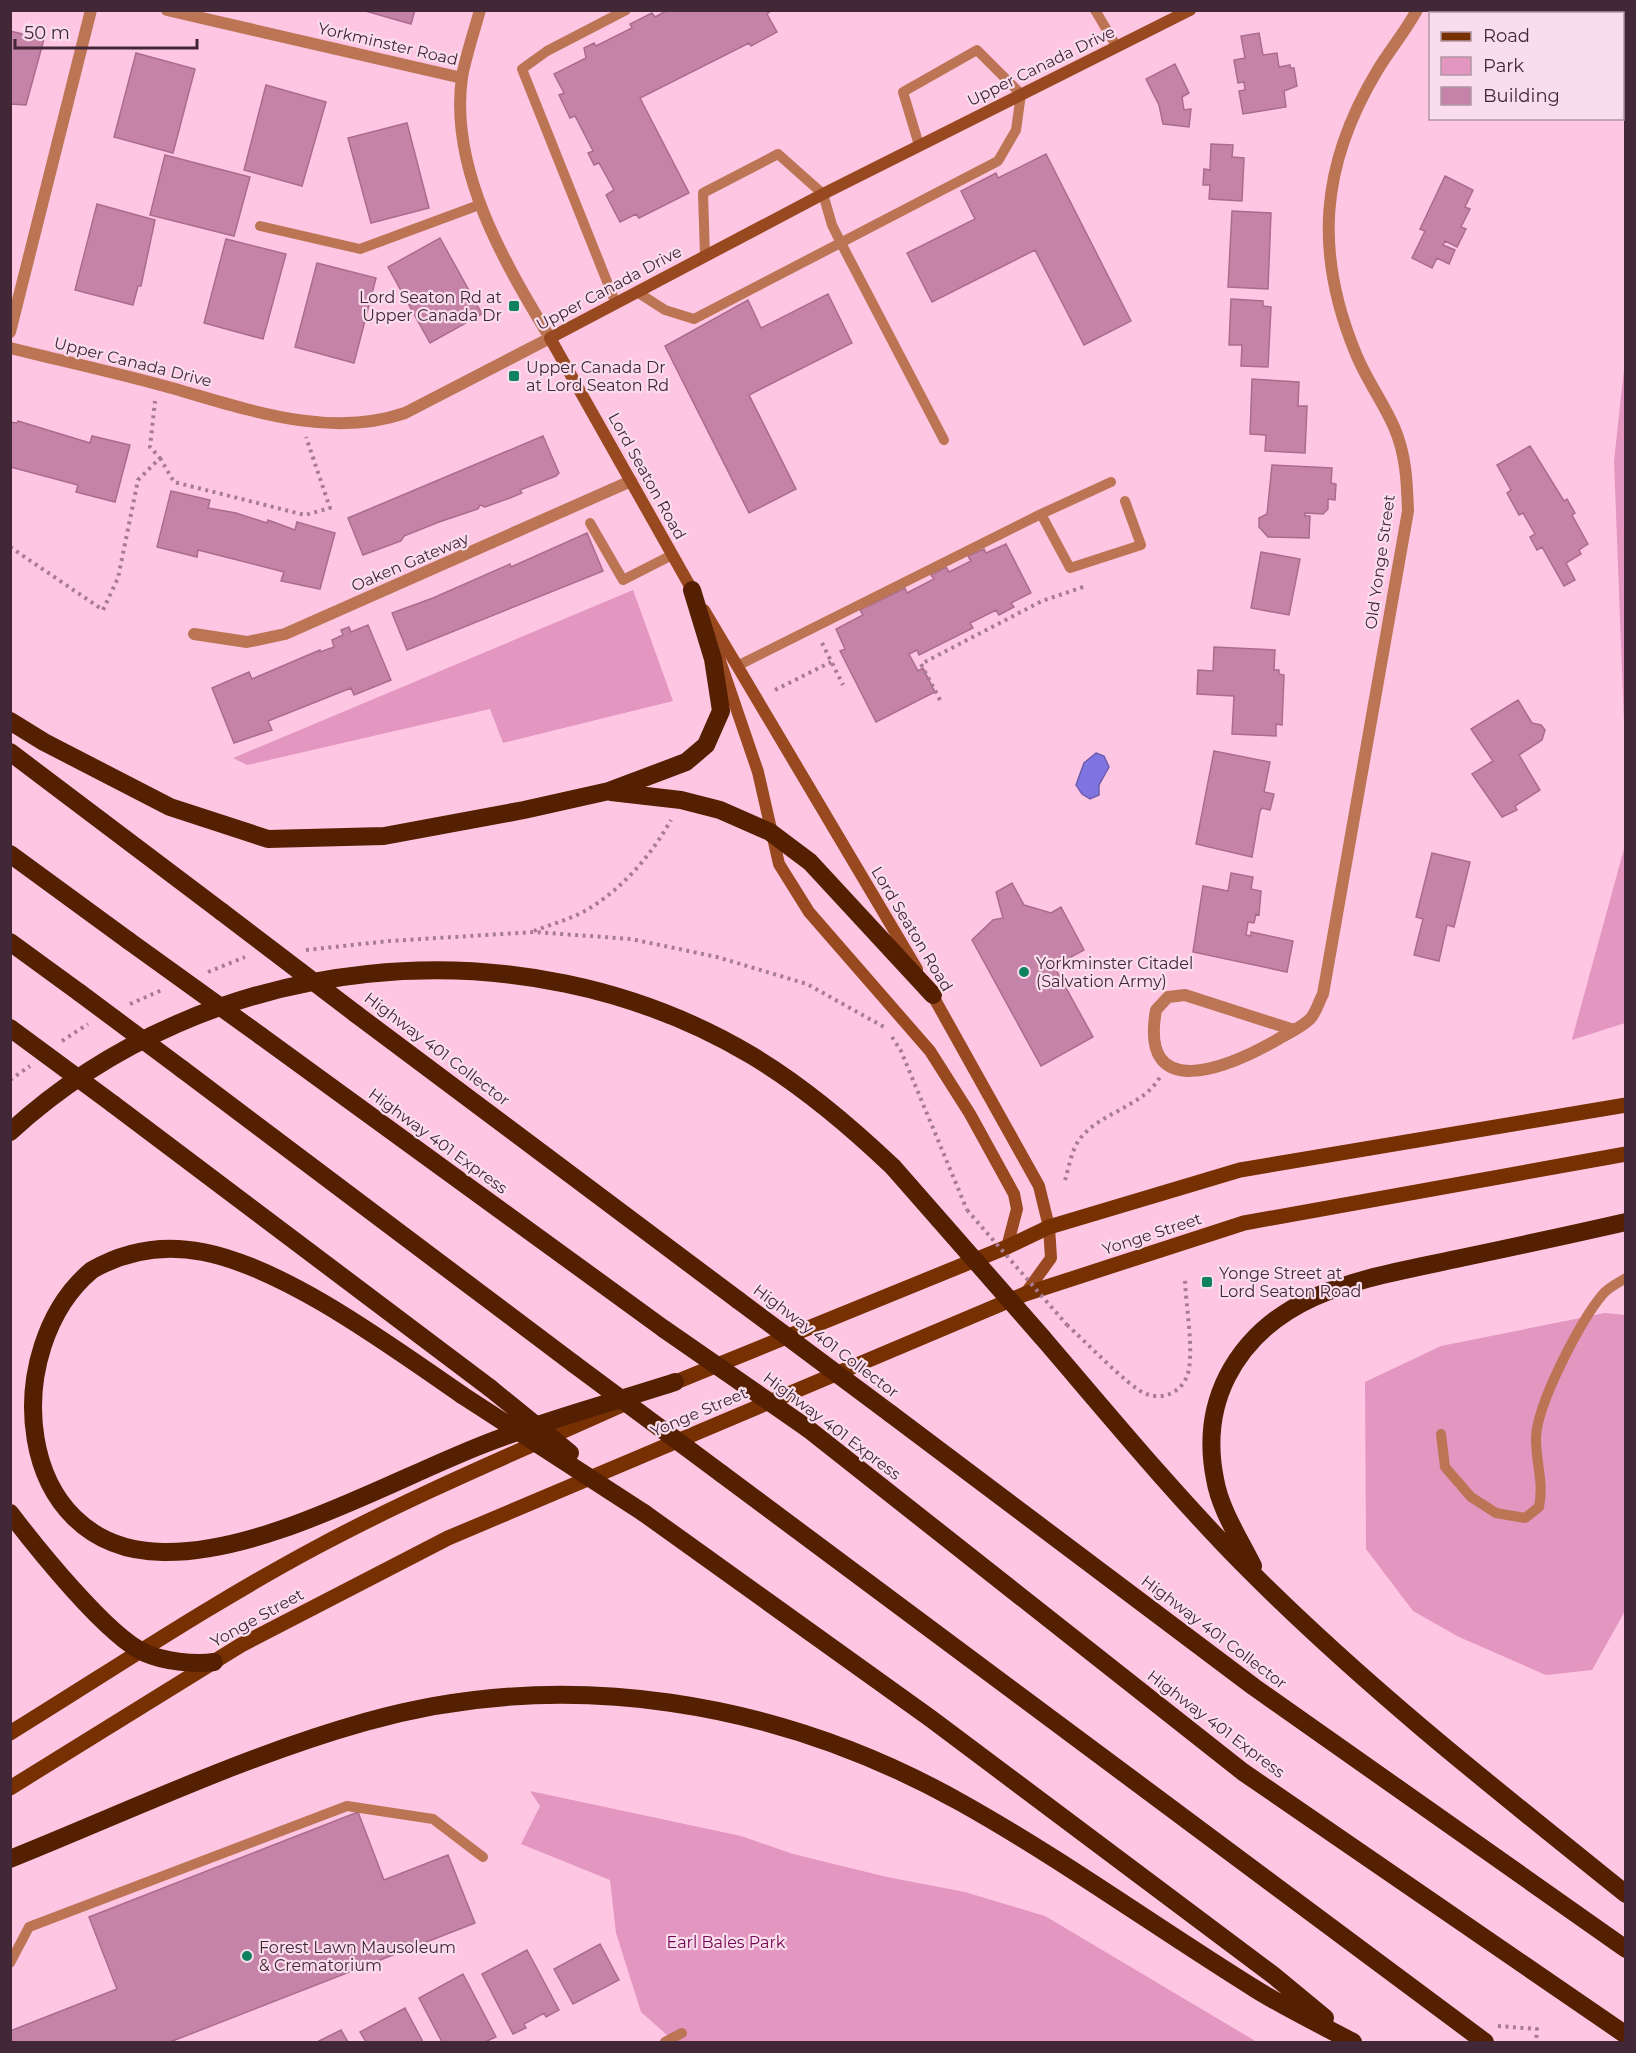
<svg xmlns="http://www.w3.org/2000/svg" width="1636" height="2053" font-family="Montserrat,sans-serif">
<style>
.green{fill:#e296c0}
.water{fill:#8074e1;stroke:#6d5dae;stroke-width:1.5}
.building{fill:#c583a7;stroke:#ab6b8f;stroke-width:1.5}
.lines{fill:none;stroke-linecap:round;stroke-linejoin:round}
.path{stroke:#a77c93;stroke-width:4;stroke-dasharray:3 4.5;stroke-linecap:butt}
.lane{stroke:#bb7555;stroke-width:10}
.street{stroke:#bb7555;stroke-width:12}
.secondary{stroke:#99491f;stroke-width:12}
.primary{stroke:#773002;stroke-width:15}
.highway{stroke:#552001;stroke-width:18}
.path-bridge{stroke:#a77c93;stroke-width:4;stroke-dasharray:3 4.5;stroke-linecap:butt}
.highway-bridge{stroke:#552001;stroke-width:18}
.poi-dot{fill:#10825f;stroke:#faddec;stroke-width:2}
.labels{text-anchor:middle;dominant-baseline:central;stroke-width:4.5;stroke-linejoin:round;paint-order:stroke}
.street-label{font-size:16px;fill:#422736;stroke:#faddec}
.poi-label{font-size:16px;fill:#422736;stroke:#faddec;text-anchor:start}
.park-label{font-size:16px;fill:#720651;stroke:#faddec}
</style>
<rect width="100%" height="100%" fill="#ffc6e4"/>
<path class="green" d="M 1625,360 L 1625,749 L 1614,461 Z
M 633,590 L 673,701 L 503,743 L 490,709 L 247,765 L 233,758 Z
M 1625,845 L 1625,1023 L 1572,1040 L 1572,1039 Z
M 1605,1313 L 1625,1315 L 1625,1611 L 1592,1670 L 1546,1675 L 1459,1637 L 1413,1611 L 1366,1549 L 1365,1382 L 1441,1346 Z
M 530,1791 L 741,1836 L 793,1854 L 887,1877 L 965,1892 L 1045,1916 L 1257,2042 L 671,2042 L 667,2035 L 641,2012 L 616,1933 L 610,1880 L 521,1844 L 540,1806 Z"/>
<path class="water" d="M 1096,753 L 1104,756 L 1109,767 L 1099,785 L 1099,795 L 1090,799 L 1082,794 L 1076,785 L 1084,763 Z"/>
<path class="building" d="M 362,10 L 415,10 L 411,24 Z
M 668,10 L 772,10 L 767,14 L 777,32 L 751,46 L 749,43 L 640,98 L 689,193 L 639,218 L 636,214 L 620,222 L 606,195 L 614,190 L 599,163 L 594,165 L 588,153 L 593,151 L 575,116 L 570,118 L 559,95 L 564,93 L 554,74 L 586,58 L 584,48 L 594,43 L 596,46 L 632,28 L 630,24 L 652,13 L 655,17 Z
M 1470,10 L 1491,10 L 1493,14 L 1465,14 Z
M 1554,10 L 1599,10 L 1601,14 L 1549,14 Z
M 10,31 L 44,39 L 26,105 L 11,104 L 10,106 Z
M 1259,33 L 1263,55 L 1277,53 L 1279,67 L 1290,65 L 1290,68 L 1294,68 L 1297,86 L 1284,91 L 1286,107 L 1243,114 L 1239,91 L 1245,90 L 1244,82 L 1238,83 L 1234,60 L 1245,58 L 1241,36 Z
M 136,53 L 195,69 L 173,153 L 114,137 Z
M 1175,64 L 1189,93 L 1182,97 L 1184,110 L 1191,109 L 1189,127 L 1163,124 L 1159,105 L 1146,79 Z
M 266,85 L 326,102 L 302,186 L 244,170 Z
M 407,123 L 429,208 L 371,223 L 348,138 Z
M 1211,144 L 1233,145 L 1232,157 L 1244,158 L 1242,201 L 1209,199 L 1210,185 L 1203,185 L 1204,169 L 1210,170 Z
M 1046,154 L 1131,321 L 1084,345 L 1035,250 L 932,302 L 907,253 L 975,219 L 961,191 L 996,173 L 998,178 Z
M 165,155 L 250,177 L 234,236 L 150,215 Z
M 1445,176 L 1473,190 L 1465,207 L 1470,209 L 1461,227 L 1466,229 L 1457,247 L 1445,241 L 1443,245 L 1455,250 L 1449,264 L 1437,258 L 1432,268 L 1412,258 L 1425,231 L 1420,229 Z
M 97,204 L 155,220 L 141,286 L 138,286 L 133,305 L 75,290 Z
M 1232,211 L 1271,213 L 1268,289 L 1228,287 Z
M 440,238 L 482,314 L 430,343 L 388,267 Z
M 226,239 L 286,254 L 263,339 L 204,323 Z
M 317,263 L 376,278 L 354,363 L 295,347 Z
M 828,294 L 852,343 L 749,395 L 796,489 L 749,513 L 665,346 L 748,300 L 761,328 Z
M 1231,299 L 1263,301 L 1263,306 L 1271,307 L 1268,367 L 1241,366 L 1242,345 L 1229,345 Z
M 1252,379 L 1299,382 L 1298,406 L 1307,406 L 1305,453 L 1265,451 L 1266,435 L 1250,434 Z
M 18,421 L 90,443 L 92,436 L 130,445 L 115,502 L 76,492 L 78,485 L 10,467 L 10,422 L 17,423 Z
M 543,436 L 559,473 L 556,476 L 520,490 L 522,493 L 510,498 L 485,507 L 480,505 L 478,509 L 439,522 L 404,536 L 401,541 L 363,555 L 348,518 Z
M 1530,446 L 1564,501 L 1567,499 L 1575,513 L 1572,515 L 1588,544 L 1579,550 L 1581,554 L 1566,563 L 1575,580 L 1564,586 L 1542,547 L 1537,550 L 1530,537 L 1535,534 L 1523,513 L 1519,515 L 1507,493 L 1511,490 L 1497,465 Z
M 1272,465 L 1332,468 L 1331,483 L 1336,484 L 1335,500 L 1328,499 L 1328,509 L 1323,514 L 1305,513 L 1305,516 L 1310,516 L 1309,538 L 1268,537 L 1259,527 L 1259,518 L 1267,514 Z
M 171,491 L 210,500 L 208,508 L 236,513 L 267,523 L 268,520 L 295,530 L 297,522 L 335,533 L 320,589 L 281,581 L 284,572 L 198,550 L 197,557 L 157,547 Z
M 587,533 L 603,571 L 407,650 L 392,613 L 433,598 L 510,564 L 511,567 Z
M 1006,544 L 1031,593 L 1011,603 L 1014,607 L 999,615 L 996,610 L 970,623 L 973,628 L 919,655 L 917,650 L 909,654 L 918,671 L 923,668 L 935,692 L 876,722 L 840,651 L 845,649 L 836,629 L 863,615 L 860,610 L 905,588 L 907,593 L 934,579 L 931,575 L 946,567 L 949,572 L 971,561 L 968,556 L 984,549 L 986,553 Z
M 1261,552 L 1300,559 L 1289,615 L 1251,608 Z
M 368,625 L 391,680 L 354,695 L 351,688 L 268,721 L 272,730 L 234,743 L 212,688 L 249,672 L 252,679 L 320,650 L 320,652 L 334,647 L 332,640 L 343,635 L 341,630 L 349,627 L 351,632 Z
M 1214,647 L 1275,650 L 1274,670 L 1279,670 L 1279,674 L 1284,675 L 1282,725 L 1276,724 L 1276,736 L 1232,734 L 1234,696 L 1197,694 L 1198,670 L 1213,671 Z
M 1518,700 L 1532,723 L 1541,725 L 1545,730 L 1542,740 L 1519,755 L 1540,790 L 1515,806 L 1517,810 L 1502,817 L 1472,774 L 1493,761 L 1471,729 Z
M 1214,751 L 1270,762 L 1264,792 L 1274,794 L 1270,810 L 1262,808 L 1260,811 L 1252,857 L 1196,844 Z
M 1432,853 L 1470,862 L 1454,927 L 1447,925 L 1439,961 L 1414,955 L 1423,919 L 1416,917 Z
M 1231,873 L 1253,877 L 1251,889 L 1261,891 L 1259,915 L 1256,914 L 1254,923 L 1248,922 L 1246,935 L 1251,936 L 1251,932 L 1293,941 L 1287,972 L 1193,952 L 1203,886 L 1228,891 Z
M 1012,883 L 1024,905 L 1051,913 L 1061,907 L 1084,950 L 1054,966 L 1093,1037 L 1041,1066 L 972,940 L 993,920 L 1003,918 L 996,892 Z
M 358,1812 L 384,1880 L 448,1855 L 475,1923 L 170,2042 L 10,2042 L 10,2031 L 117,1989 L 89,1917 Z
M 600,1944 L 619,1980 L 573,2004 L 554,1969 Z
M 527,1950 L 559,2010 L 546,2017 L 544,2013 L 524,2024 L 526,2028 L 513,2034 L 482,1974 Z
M 463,1974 L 496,2037 L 485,2042 L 442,2042 L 419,1998 Z
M 405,2008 L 423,2042 L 366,2042 L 360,2032 Z
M 341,2030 L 348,2042 L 317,2042 Z"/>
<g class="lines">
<path class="path" d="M 160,458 L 174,482 L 305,515 L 330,508 L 306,437
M 10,547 L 103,610 L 118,578 L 138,480 L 160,458 L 150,447 L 155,401
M 822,643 L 843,685
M 775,690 L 831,662
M 940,700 L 921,664 L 1042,601 L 1086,586
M 534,931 C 552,924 574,918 590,908 C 624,887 652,854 671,820
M 306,950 L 389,941 L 534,932 L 631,939 L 717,957 L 807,984 L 884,1027
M 208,972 L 245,957
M 130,1004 L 162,990
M 892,1037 L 901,1051 L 967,1210
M 62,1041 L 88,1024
M 10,1080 L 30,1066
M 1065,1180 C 1069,1167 1071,1152 1079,1140 C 1098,1113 1143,1107 1160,1077
M 1067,1325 C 1083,1339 1128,1386 1144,1393 C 1164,1402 1185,1391 1189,1369 C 1193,1343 1186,1307 1185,1280
M 1498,2026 L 1537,2029 L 1536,2042"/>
<path class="lane" d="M 1095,10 L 1117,47
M 260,226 L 360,249 L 479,205
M 705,256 L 703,193 L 778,154 L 823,194 L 832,225 L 841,243 L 944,440
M 637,292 L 665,310 L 694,319 L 998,161 L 1016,130 L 1021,94 L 977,50 L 903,92 L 919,145
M 616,304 L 522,69 L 547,51 L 626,10
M 1041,514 L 1111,482
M 590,523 L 623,580 L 672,555
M 737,666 L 1041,514 L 1070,568 L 1141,545 L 1125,501
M 1441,1434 L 1445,1467 L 1471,1497 L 1496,1513 L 1525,1518 L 1539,1507 C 1544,1481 1536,1464 1536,1439 C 1536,1405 1581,1320 1603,1294 C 1609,1287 1618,1283 1626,1278
M 10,1963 L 29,1927 L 347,1806 L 433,1819 L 483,1857
M 665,2042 L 682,2033"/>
<path class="street" d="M 167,10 L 462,78
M 10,332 L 91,10
M 10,348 C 59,360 108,371 157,384 C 236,405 324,441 405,413 L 550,338 C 504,262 449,169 462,77 C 466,55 474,32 480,10
M 194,634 L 247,642 L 285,634 L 631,481
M 1294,1030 L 1185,995 L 1168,997 L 1156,1010 C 1139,1104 1227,1068 1275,1041 C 1286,1034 1301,1028 1310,1019 C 1316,1013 1319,1001 1323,994 L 1408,511 C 1407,482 1406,454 1394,427 C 1383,402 1366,379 1356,354 C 1314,253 1320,166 1377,71 C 1389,51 1405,32 1417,10"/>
<path class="secondary" d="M 695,595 L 550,338 L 823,194 L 1190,10
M 704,610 L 917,969
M 717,652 L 758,772 L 779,864 L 809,912 L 930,1051 L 970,1114 L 1014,1194 L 1017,1209 L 1007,1247
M 929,989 L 1039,1186 L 1049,1227 L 1051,1258 L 1025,1294"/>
<path class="primary" d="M 666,1386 L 1007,1247 L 1049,1227 L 1240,1170 L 1626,1105
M 10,1733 C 112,1670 212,1603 317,1547 C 416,1494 520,1451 622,1405
M 10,1788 L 241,1645 L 448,1538 L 1025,1294 L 1244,1223 L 1626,1154"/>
<path class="highway" d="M 10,721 L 44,742 L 170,807 L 268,839 L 384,836 L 524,810 L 609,791 L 686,762 L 706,745 L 721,711 L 713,659 L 692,590
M 10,752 L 222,912
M 611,792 L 681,800 L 720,810 L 770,832 L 810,862 L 933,995
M 10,854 L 129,941
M 10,942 L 80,993
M 356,1014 L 738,1300
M 261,1036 L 664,1329
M 182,1069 L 574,1364
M 113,1104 L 490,1388
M 10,1132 C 208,950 520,918 751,1055 C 803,1086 849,1125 893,1167
M 1042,1337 C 1108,1414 1173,1493 1244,1565 C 1362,1684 1495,1789 1626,1894
M 462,1395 C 392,1347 286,1268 203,1252 C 163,1244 127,1250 92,1270 C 0,1346 10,1550 163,1552 C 263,1554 388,1482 482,1445 C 544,1420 611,1403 675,1382
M 891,1414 L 1254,1687 L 1626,1949
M 807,1428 L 1243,1772 L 1626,2035
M 722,1474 L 1485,2042
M 10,1513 C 36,1547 107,1636 145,1653 C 163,1661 194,1665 214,1662
M 644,1513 L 930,1718 L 1273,1975 L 1325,2018
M 1253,1566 C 1239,1538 1220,1509 1215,1479 C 1208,1444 1211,1409 1227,1377 C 1272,1289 1370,1278 1456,1259 C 1513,1247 1569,1235 1626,1222
M 10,1859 C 127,1812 244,1756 365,1722 C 567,1665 779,1701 960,1802 C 1062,1859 1157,1928 1257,1990 C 1288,2009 1321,2025 1353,2042"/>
<path class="path-bridge" d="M 967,1210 L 1067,1325"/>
<path class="highway-bridge" d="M 222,912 L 356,1014
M 129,941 L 261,1036
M 80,993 L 182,1069
M 10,1028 L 113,1104
M 893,1167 L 1042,1337
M 738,1300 L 891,1414
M 664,1329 L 807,1428
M 574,1364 L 722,1474
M 490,1388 L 570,1453
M 462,1395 L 644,1513"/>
</g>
<g class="poi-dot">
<rect x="508" y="300" width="12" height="12" rx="3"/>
<rect x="508" y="370" width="12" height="12" rx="3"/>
<circle cx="1024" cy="972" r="6"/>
<rect x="1201" y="1276" width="12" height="12" rx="3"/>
<circle cx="247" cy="1956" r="6"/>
</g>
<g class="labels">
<g class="street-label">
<text transform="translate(388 44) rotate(13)">Yorkminster Road</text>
<text transform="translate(1041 66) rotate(-26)">Upper Canada Drive</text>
<text transform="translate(609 288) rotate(-28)">Upper Canada Drive</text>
<text transform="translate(133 362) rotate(14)">Upper Canada Drive</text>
<text transform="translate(647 476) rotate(61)">Lord Seaton Road</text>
<text transform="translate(410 562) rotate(-23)">Oaken Gateway</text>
<text transform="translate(1380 562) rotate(-82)">Old Yonge Street</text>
<text transform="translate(912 929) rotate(59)">Lord Seaton Road</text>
<text transform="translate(437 1049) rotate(37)">Highway 401 Collector</text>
<text transform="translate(438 1141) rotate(36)">Highway 401 Express</text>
<text transform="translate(1152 1234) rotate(-18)">Yonge Street</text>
<text transform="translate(826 1341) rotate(37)">Highway 401 Collector</text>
<text transform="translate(699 1412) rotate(-23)">Yonge Street</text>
<text transform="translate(832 1426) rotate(37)">Highway 401 Express</text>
<text transform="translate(257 1618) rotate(-29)">Yonge Street</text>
<text transform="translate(1214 1632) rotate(37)">Highway 401 Collector</text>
<text transform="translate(1216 1724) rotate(37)">Highway 401 Express</text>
</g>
<g class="poi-label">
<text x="502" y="297" text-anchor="end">Lord Seaton Rd at<tspan x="502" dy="18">Upper Canada Dr</tspan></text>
<text x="526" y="367">Upper Canada Dr<tspan x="526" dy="18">at Lord Seaton Rd</tspan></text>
<text x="1036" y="963">Yorkminster Citadel<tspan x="1036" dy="18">(Salvation Army)</tspan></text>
<text x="1219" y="1273">Yonge Street at<tspan x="1219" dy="18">Lord Seaton Road</tspan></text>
<text x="259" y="1947">Forest Lawn Mausoleum<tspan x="259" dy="18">&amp; Crematorium</tspan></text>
</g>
<g class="park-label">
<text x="726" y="1942">Earl Bales Park</text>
</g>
</g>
<rect width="1636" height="2053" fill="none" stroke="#422736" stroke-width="24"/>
<rect x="1429" y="12" width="195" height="108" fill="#faddec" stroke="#b094a3" stroke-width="1.5"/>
<rect x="1441" y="32" width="30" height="9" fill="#773002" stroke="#b094a3" stroke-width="1.5"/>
<text x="1483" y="42" font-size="18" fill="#422736">Road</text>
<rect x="1441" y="57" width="30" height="18" fill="#e296c0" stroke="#b094a3" stroke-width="1.5"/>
<text x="1483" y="72" font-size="18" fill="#422736">Park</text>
<rect x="1441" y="87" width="30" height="18" fill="#c583a7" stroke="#b094a3" stroke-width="1.5"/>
<text x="1483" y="102" font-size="18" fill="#422736">Building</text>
<path d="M15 39v9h182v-9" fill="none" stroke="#422736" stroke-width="3"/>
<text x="24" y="39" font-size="18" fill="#422736" stroke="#faddec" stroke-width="4.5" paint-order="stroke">50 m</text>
</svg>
